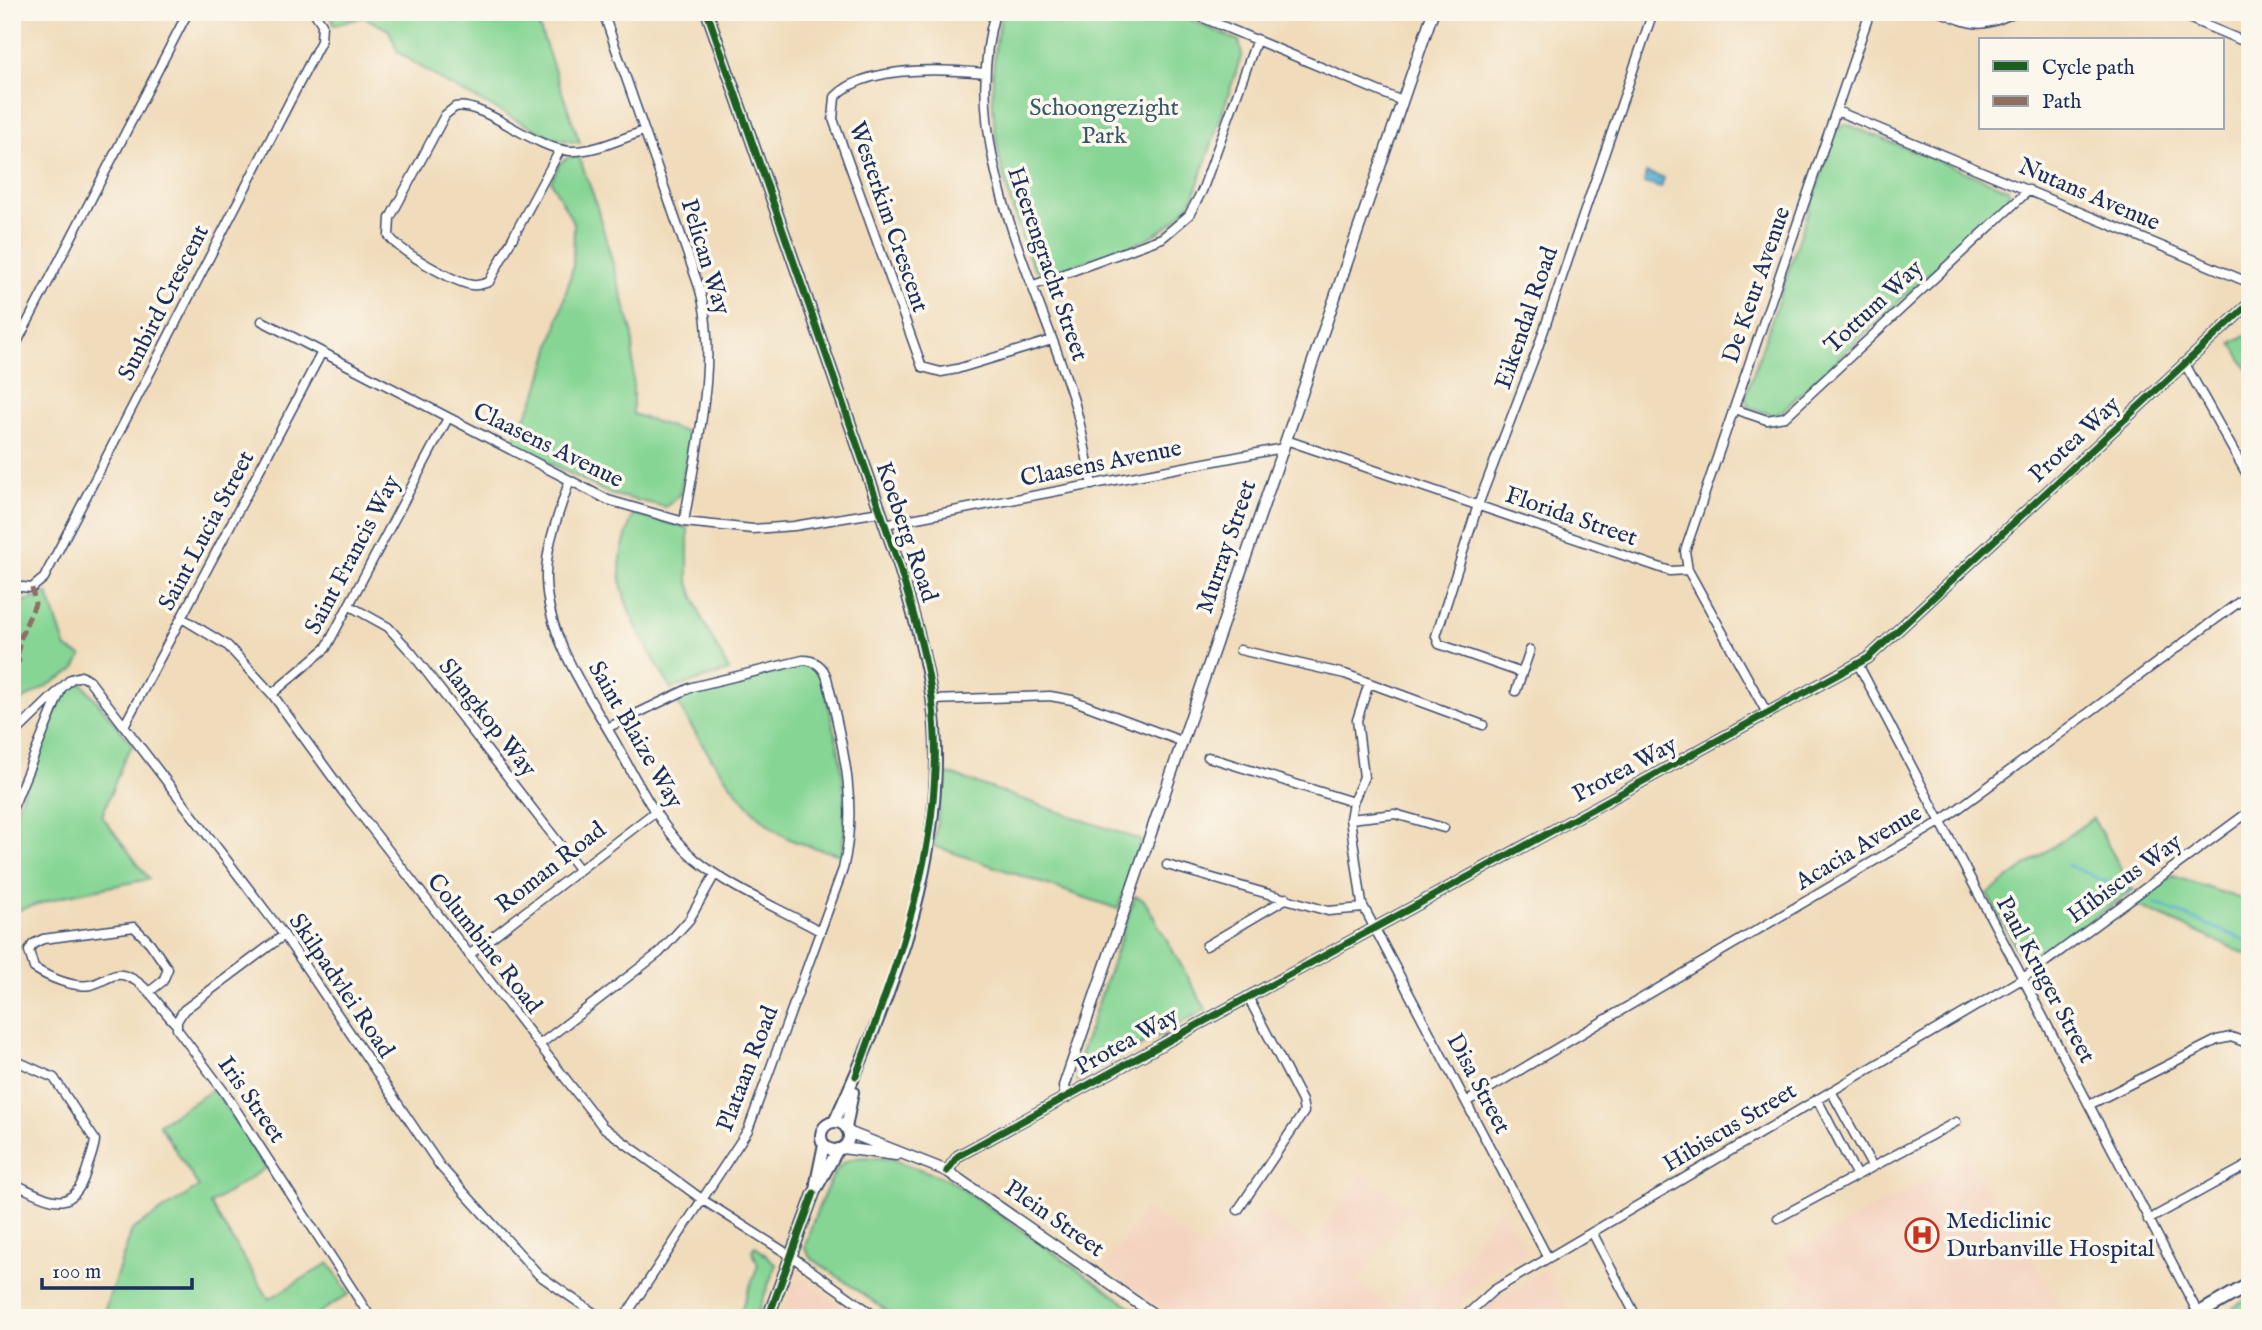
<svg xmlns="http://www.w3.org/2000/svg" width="2262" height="1330" font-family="'IM FELL English',serif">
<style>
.built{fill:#f4d3c0}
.green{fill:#86d594;stroke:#508279;stroke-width:2}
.water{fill:#53add0;stroke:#376e97;stroke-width:2}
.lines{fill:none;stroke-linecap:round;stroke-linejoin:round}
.stream{stroke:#53add0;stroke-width:2.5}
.minor-casing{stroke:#3b496c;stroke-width:11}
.tertiary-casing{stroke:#3b496c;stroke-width:13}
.secondary-casing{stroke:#3b496c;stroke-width:14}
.primary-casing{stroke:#3b496c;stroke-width:16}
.minor{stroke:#fff;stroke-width:8}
.tertiary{stroke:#fff;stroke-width:10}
.secondary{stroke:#fff;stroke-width:10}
.primary{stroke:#fff;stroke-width:12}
.quiet{stroke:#8d6e63;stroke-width:5;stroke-dasharray:10 5;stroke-linecap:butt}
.cycleway-casing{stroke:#fbf7ec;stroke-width:11}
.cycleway{stroke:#1b5e20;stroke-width:7}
.labels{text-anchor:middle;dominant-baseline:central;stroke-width:7;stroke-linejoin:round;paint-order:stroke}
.park-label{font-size:24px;fill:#36586c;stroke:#fbf7ec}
.street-label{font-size:24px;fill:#1b2f5e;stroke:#fbf7ec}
.poi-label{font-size:24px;fill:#1b2f5e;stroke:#fbf7ec;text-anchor:start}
</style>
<rect width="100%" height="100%" fill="#fbf7ec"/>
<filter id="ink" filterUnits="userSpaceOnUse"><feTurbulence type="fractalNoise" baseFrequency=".0143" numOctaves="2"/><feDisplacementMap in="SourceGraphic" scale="14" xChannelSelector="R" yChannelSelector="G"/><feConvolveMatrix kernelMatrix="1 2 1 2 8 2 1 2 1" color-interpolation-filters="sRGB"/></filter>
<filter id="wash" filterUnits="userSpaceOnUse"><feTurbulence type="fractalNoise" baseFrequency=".00686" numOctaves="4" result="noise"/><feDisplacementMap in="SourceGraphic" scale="28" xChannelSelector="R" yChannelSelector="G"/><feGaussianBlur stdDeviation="1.57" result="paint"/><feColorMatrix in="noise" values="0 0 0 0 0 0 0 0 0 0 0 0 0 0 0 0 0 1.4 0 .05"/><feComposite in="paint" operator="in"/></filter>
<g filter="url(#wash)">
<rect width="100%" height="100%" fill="#f0dbba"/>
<path class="built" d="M 1969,1157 L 2001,1215 L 2008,1212 L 2066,1318 L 1755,1318 L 1804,1292 L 1786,1255 Z
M 1361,1174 L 1411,1207 L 1358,1282 L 1394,1309 L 1410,1287 L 1418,1292 L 1427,1279 L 1443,1289 L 1501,1206 L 1526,1253 L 1482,1276 L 1450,1318 L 1176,1318 L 1104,1267 L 1145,1208 L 1206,1251 L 1224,1226 L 1236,1235 L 1256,1222 L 1264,1212 L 1313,1245 Z
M 1546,1269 L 1566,1307 L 1558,1318 L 1475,1318 L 1492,1302 Z
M 805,1280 L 805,1281 L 858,1318 L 781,1318 L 794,1282 Z"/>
<path class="green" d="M 330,12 L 534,12 L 580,143 L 552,138 L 449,85 L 398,52 L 389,30 L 364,17 L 334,25 Z
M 1002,12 L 1173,12 L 1239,41 L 1242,54 L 1195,193 C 1172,244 1098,256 1050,273 L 1036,270 C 1027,258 1023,240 1018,225 C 993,153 984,87 1002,12 Z
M 1846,124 L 2008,189 L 2010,198 L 1782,411 L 1773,415 L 1749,407 L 1745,398 L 1836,131 Z
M 569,157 L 579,157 L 594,197 L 633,335 L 633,414 L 691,434 L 680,494 L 666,507 L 610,494 L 512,444 L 538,391 L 573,267 L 574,224 L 551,181 L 560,163 Z
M 2250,333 L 2250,374 L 2232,343 Z
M 633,514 L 688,528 L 688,580 L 702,619 L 729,671 L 671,689 C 651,651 614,603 621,557 C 623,543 629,528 633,514 Z
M 48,594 L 66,648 L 82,656 L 74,670 L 12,706 L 12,600 L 19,603 Z
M 802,666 L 815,668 L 820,675 C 837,733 852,795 841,855 C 825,850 808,847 794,841 C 749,822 699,742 676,700 L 719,684 Z
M 82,683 L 133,745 L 125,757 L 102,816 L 149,879 L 68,895 L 12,912 L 12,820 L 66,687 Z
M 943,774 L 953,775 L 1141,840 L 1118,909 L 934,846 Z
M 2093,818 L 2133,890 L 2038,959 L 2022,959 L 1987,894 Z
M 2173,876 L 2250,902 L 2250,956 L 2134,904 Z
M 1135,896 L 1144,900 L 1206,1009 L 1077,1081 L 1077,1065 Z
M 214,1089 L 266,1168 L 210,1204 L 269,1299 L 329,1263 L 349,1294 L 311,1318 L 102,1318 L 132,1230 L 199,1187 L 159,1124 Z
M 865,1157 L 891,1159 L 950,1180 L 1147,1318 L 897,1318 L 810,1257 L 805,1249 C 807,1233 829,1179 839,1167 C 846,1159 855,1157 865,1157 Z
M 755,1246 L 776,1264 L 756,1318 L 738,1318 L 758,1265 L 752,1250 Z
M 2250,1297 L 2250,1318 L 2228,1318 L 2233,1308 Z"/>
<path class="water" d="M 1646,173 L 1664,178 L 1661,188 L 1644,183 Z"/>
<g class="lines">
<path class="stream" d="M 2067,865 L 2130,892
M 2154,903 L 2250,942"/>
</g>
</g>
<g filter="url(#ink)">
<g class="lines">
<defs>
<path id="minor" d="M 603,12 L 698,284 C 721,353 696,450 684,522
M 995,12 C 959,144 1031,269 1071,392 C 1081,421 1086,454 1092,485
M 1189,12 L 1402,101
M 1941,12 C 1974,26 1982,29 2015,12
M 2174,12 L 2250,44
M 985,73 C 944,69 866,64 835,97 L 833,119 L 922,367 L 941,372 L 957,369 L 1052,340
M 1837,111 L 2250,283
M 560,150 L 489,282 C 483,284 478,286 472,285 C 453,282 399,251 389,236 L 390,218 L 445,115 L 455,107 C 484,101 535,150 571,151 C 595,152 622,138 644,131
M 1034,285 L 1162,238 L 1189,215 L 1202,191 L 1257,39
M 262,321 L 608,500 L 684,522 L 753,529 L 794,526 L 880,512
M 12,352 L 188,12
M 2185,364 L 2250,480
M 1734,409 L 1767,420 L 1785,417 L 2029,190
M 1286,440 L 1670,571 L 1688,570
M 569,482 C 559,514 545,546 546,580 C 548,639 586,691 614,740 C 637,781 659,828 695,859 C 731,889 779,908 820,931
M 885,524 L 1283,448
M 12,586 L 32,588 L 44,578 L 321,41 L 322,24 L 314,12
M 350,606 L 388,627 L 411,652 L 579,869
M 182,618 L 228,646 L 272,694 L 344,793 L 603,1127 L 703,1200 L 791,1256 L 878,1318
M 1240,650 L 1345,674 L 1483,725
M 1858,664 L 2198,1313
M 1522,673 L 1439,644 L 1436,636 L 1478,505 L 1536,353 L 1653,12
M 1369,683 L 1357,720 L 1364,777 L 1353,802 L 1350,819 L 1362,904 L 1548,1258
M 1516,691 L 1530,650
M 272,694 L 326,648 L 448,418
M 932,700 L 1050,696 L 1072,700 L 1181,741
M 1768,715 L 1688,570 L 1685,551 L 1870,12
M 124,726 L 322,352
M 607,728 L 692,687 L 803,660 C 815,660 823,666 827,678 C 842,743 859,803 843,869 L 748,1130 L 624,1318
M 12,736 L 71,679 L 81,676 L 89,680 L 284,935 L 440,1166 L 539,1275 L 601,1318
M 1208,757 L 1353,802
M 12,810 L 60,692
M 1350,819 L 1395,814 L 1444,828
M 1167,865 L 1328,911 L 1364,908
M 284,935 L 184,1010 L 177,1021 L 177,1029 L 225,1093 L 371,1318
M 1206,946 L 1287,898
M 469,955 L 656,811
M 149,992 L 163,981 L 168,969 L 150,943 L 134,927 L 43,939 L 33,944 L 29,951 L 34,968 C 48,977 73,988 90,985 C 102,983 114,971 126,976 C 149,984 160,1009 176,1024
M 539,1045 L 659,953 L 689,920 L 715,874
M 12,1059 L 54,1078 L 95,1140 C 94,1151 89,1161 86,1172 C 71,1219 46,1197 12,1183
M 1831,1091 L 1872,1166
M 1817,1099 L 1856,1174
M 1466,1102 L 1940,822 L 2250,594
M 2089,1105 L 2217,1040 L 2231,1037 L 2250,1044
M 1238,1210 L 1304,1112 L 1302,1101 L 1248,997
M 1778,1218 L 1956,1122
M 2148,1220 L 2250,1164
M 1592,1232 L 1637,1318
M 12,1316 L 17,1318
M 1463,1318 L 1494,1290 L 2022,979 L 2250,811"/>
<path id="tertiary" d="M 1066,1097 L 1064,1086 L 1433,12
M 848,1132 L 947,1171 L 1159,1318
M 842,1148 L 896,1155
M 947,1171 L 958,1156 L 1868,658 L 2250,303"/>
<path id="secondary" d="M 707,12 L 899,565 C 912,610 925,653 932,699 C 952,843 894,993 834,1122
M821 1136a14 14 0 1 1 28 0a14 14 0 1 1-28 0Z
M 846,1128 L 853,1092
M 816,1183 L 824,1144
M 768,1318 L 814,1193 L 838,1149"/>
<path id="primary" d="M 2191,1318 L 2250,1284"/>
</defs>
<use href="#minor" class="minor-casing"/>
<use href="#tertiary" class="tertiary-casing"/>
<use href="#secondary" class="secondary-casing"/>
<use href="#primary" class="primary-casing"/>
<use href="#minor" class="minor"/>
<use href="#tertiary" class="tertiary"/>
<use href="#secondary" class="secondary"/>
<use href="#primary" class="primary"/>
<path class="quiet" d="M 12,664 L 19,661 C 15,641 28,622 35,604 L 32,588"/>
<defs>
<path id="cycleway" d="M 707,12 L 899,565 C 912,610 926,653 932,699 C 949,831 900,955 856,1076
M 947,1171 L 958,1156 L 1868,658 L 2250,303
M 768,1318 L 814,1193"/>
</defs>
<use href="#cycleway" class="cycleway-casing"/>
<use href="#cycleway" class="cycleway"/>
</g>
</g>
<defs>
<symbol id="hospital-ring" viewBox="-11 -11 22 22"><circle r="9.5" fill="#fbf7ec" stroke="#c8321e" stroke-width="1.5"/><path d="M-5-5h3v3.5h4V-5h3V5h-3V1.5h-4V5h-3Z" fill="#c8321e"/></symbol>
</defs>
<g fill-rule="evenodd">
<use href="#hospital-ring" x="1903" y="1216" width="38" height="38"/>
</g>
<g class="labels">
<g class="park-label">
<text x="1104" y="108">Schoongezight<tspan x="1104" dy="28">Park</tspan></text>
</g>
<g class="street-label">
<text transform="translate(2089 195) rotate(23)">Nutans Avenue</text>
<text transform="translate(888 217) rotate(71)">Westerkim Crescent</text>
<text transform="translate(705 257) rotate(73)">Pelican Way</text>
<text transform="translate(1047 264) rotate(71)">Heerengracht Street</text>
<text transform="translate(1757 285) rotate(-71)">De Keur Avenue</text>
<text transform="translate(164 303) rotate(-63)">Sunbird Crescent</text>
<text transform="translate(1874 307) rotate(-43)">Tottum Way</text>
<text transform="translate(1527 318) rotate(-71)">Eikendal Road</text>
<text transform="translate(2075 440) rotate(-43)">Protea Way</text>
<text transform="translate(548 446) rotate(26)">Claasens Avenue</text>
<text transform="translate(1101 464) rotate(-11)">Claasens Avenue</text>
<text transform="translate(1571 517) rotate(19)">Florida Street</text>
<text transform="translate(207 531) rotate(-62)">Saint Lucia Street</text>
<text transform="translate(906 532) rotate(71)">Koeberg Road</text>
<text transform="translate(1227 547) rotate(-71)">Murray Street</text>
<text transform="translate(353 555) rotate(-62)">Saint Francis Way</text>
<text transform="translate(487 718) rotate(52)">Slangkop Way</text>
<text transform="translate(635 735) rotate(60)">Saint Blaize Way</text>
<text transform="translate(1625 770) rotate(-28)">Protea Way</text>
<text transform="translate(1859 848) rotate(-31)">Acacia Avenue</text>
<text transform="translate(551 868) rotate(-38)">Roman Road</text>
<text transform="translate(2125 879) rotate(-36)">Hibiscus Way</text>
<text transform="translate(484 944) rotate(52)">Columbine Road</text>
<text transform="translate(2045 980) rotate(62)">Paul Kruger Street</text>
<text transform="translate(341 986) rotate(56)">Skilpadvlei Road</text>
<text transform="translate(1127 1042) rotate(-29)">Protea Way</text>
<text transform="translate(748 1069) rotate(-69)">Plataan Road</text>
<text transform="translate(1478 1084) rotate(62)">Disa Street</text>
<text transform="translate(251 1100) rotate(55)">Iris Street</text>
<text transform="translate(1730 1128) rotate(-31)">Hibiscus Street</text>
<text transform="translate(1054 1219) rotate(35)">Plein Street</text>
</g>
<g class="poi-label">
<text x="1946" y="1221">Mediclinic<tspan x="1946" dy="28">Durbanville Hospital</tspan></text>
</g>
</g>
<rect width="2262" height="1330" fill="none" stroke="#fbf7ec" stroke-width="42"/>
<rect x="1979" y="38" width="245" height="91" fill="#fbf7ec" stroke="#a1a7b3" stroke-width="2"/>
<rect x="1993" y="61" width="35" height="10" fill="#1b5e20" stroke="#a1a7b3" stroke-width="2"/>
<text x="2042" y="74" font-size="21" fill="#1b2f5e">Cycle path</text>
<rect x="1993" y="96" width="35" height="10" fill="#8d6e63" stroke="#a1a7b3" stroke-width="2"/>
<text x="2042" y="108" font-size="21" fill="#1b2f5e">Path</text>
<path d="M42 1278v10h150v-10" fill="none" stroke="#1b2f5e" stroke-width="3.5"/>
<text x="52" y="1278" font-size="21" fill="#1b2f5e" stroke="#fbf7ec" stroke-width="5" paint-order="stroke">100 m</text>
</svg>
